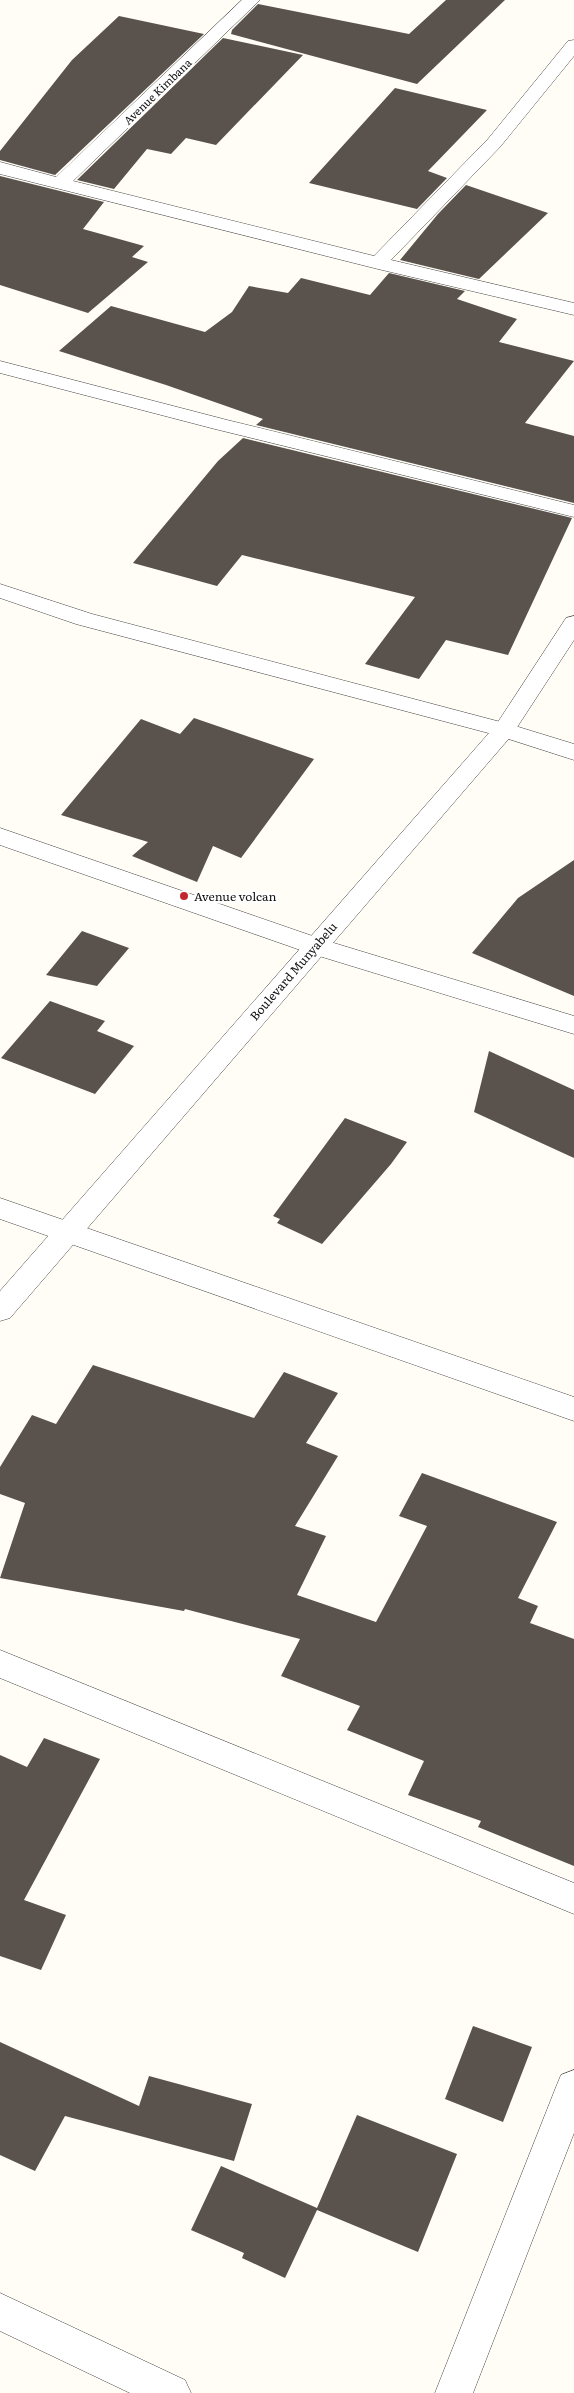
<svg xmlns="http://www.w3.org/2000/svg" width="574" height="2393" font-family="Literata,serif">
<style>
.building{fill:#5a524d}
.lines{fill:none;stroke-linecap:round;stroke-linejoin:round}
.minor-casing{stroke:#444;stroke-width:1}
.tertiary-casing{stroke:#444;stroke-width:1}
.minor{fill:#fff;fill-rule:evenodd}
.tertiary{fill:#fff;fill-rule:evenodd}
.poi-dot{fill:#c4262e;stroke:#fff;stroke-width:2}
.labels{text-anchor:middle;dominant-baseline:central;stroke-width:5;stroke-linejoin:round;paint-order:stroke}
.far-street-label{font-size:11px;fill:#111;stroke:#fff}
.poi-label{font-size:12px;fill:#111;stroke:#fff;text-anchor:start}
.street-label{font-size:12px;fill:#111;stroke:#fff}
</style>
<rect width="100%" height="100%" fill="#fffdf5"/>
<path class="building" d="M 446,0 L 505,0 L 417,84 L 231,34 L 232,30 L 258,4 L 409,34 Z
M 119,16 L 204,34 L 55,175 L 0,160 L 0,151 L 72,60 Z
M 223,38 L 303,55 L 216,145 L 186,138 L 171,154 L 147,149 L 114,189 L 77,180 Z
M 395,88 L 487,110 L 428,171 L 447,178 L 417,209 L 309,183 Z
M 0,176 L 104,202 L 83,229 L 144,246 L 132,257 L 148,262 L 88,313 L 0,285 Z
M 466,185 L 548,213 L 479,279 L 400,260 L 438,214 Z
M 389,273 L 465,291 L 457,299 L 517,319 L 499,342 L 574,361 L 525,423 L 574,436 L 574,503 L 256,425 L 263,419 L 166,385 L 59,351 L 111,306 L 205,332 L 232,312 L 249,286 L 288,293 L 301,278 L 370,295 Z
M 243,438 L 572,518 L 508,655 L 446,640 L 419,679 L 365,664 L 415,597 L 242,555 L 217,586 L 133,563 L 218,461 Z
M 194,718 L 314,759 L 241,858 L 213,846 L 197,882 L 132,856 L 148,842 L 61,815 L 141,719 L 180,734 Z
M 574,860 L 574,996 L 472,953 L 518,898 Z
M 82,931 L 129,948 L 97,986 L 46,975 Z
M 50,1001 L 105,1021 L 97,1031 L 134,1046 L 95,1094 L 1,1058 Z
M 489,1051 L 574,1090 L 574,1158 L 474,1112 Z
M 345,1118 L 407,1142 L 391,1164 L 322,1244 L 277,1223 L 280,1219 L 273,1216 Z
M 93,1365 L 254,1418 L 284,1372 L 338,1393 L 306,1443 L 338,1456 L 295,1526 L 326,1536 L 297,1595 L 376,1622 L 427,1526 L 399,1516 L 422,1473 L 557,1522 L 518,1598 L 538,1606 L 530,1623 L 574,1639 L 574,1866 L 478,1827 L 481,1821 L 408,1795 L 424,1761 L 347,1730 L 360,1706 L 281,1676 L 300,1639 L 185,1609 L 184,1611 L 0,1578 L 25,1503 L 0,1494 L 0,1467 L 32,1415 L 56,1424 Z
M 44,1738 L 100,1759 L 24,1900 L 66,1915 L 41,1970 L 0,1956 L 0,1755 L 27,1767 Z
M 473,2026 L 532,2047 L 503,2122 L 445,2099 Z
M 0,2042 L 139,2106 L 149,2076 L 252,2104 L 234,2161 L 65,2116 L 35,2171 L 0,2155 Z
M 357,2115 L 457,2154 L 418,2252 L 317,2210 L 285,2278 L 242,2258 L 244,2253 L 191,2230 L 221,2166 L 317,2208 Z"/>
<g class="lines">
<defs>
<path id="minor" d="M 242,0 L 260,0 L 73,181 L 374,256 L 488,139 L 568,41 L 574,40 L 574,56 L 500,147 L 391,260 L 574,303 L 574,315 L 378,269 L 0,174 L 0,162 L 56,177 Z
M 0,361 L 227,420 L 574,505 L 574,517 L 215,429 L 0,373 Z
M 0,584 L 92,614 L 512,725 L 574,744 L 574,760 L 496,735 L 76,624 L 0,598 Z
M 0,828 L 324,940 L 574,1016 L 574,1034 L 306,952 L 0,845 Z
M 0,1198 L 574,1397 L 574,1421 L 0,1219 Z
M 0,1650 L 574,1883 L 574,1914 L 0,1678 Z
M 574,2070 L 574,2133 L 473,2393 L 435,2393 L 556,2087 L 561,2075 Z
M 0,2293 L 185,2380 L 191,2393 L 130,2393 L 0,2331 Z"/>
<path id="tertiary" d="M 574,616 L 574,640 L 512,735 L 10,1318 L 0,1321 L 0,1291 L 496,725 L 566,618 Z"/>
</defs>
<use href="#minor" class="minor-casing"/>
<use href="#tertiary" class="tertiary-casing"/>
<use href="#minor" class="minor"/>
<use href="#tertiary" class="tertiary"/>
</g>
<circle class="poi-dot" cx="184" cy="896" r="5"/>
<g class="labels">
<g class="far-street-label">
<text transform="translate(157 91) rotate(-44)">Avenue Kimbana</text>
</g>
<g class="poi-label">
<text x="194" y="896">Avenue volcan</text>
</g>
<g class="street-label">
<text transform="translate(293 971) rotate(-49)">Boulevard Munyabelu</text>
</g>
</g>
</svg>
